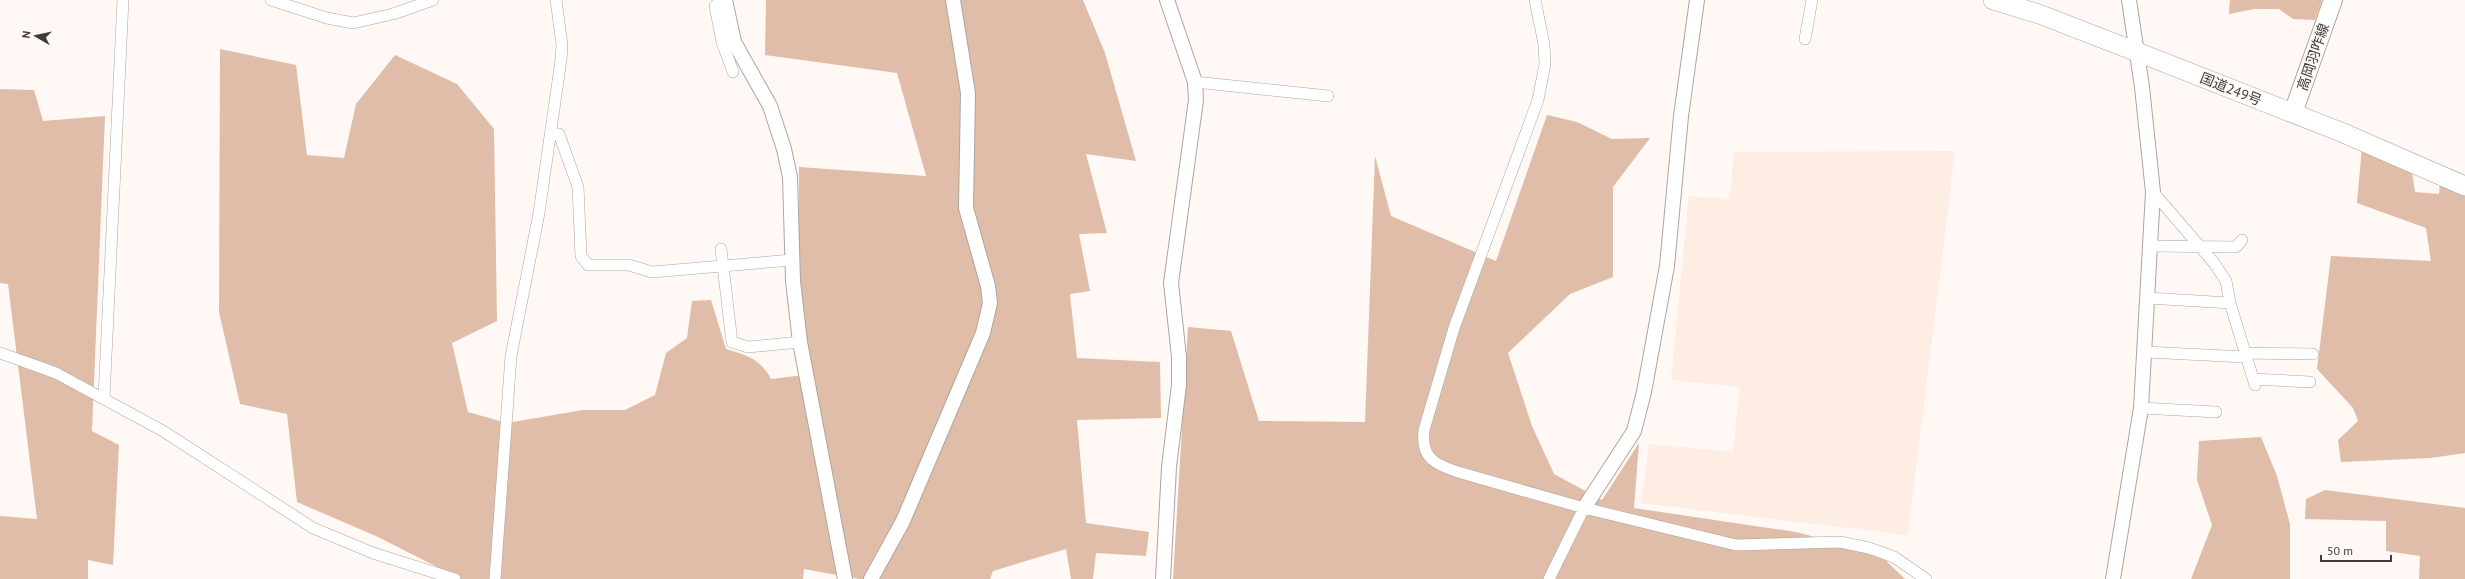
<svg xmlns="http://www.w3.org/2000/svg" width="2465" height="579" font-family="'PT Sans','Noto Sans JP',sans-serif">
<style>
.built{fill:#fdede3}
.forest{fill:#e0bda8}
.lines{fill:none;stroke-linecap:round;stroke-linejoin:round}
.minor-casing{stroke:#ada5a0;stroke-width:12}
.tertiary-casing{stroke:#ada5a0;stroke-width:16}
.primary-casing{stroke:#ada5a0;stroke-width:20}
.trunk-casing{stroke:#ada5a0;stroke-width:20}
.minor{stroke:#fff;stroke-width:11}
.tertiary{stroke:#fff;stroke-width:14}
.primary{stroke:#fff;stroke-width:18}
.trunk{stroke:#fff;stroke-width:19}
.labels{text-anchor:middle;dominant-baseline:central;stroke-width:3;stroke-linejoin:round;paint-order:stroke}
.street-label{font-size:14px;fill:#3e3b39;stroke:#fff8f4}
</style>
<rect width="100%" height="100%" fill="#fff8f4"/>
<path class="built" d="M 1955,151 L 1908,535 L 1641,503 L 1649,444 L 1733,452 L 1740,387 L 1671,380 L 1689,196 L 1730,199 L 1734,152 Z"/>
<path class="forest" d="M 766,0 L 1083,0 L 1105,53 L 1136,161 L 1086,154 L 1107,233 L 1079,234 L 1090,291 L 1070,294 L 1077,358 L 1160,362 L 1161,418 L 1077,420 L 1086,523 L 1149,532 L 1146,556 L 1096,553 L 1093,579 L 1071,579 L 1066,549 L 993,571 L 990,579 L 859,579 L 804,569 L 803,579 L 461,579 L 378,537 L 297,502 L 287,414 L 240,404 L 219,312 L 220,49 L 296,65 L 307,155 L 344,158 L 356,104 L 395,55 L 457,84 L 494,129 L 497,321 L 452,343 L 468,412 L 507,423 L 583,410 L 625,410 L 655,395 L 666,353 L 687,338 L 692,301 L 711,300 L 726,349 C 746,355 761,359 771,379 L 812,374 L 799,299 L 799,167 L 926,176 L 897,73 L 765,55 Z
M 2230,0 L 2322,0 L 2315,20 L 2293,19 L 2279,9 L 2254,9 L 2229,14 Z
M 0,89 L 34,90 L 43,121 L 105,116 L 92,431 L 119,445 L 113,565 L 88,560 L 88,579 L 0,579 L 0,516 L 37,519 L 8,284 L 0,283 Z
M 1547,115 L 1577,122 L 1612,139 L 1650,138 L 1613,187 L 1613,277 L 1570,294 L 1508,353 L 1532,426 L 1554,474 L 1602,500 L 1639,443 L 1634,508 L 1796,532 L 1879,554 L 1905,579 L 1173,579 L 1188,327 L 1231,331 L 1259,421 L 1365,422 L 1375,156 L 1391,216 L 1496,261 Z
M 2362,147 L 2412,172 L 2415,192 L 2439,194 L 2440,182 L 2465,192 L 2465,453 L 2431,458 L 2341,462 L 2338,440 L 2358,421 L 2353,408 L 2317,369 L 2331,256 L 2431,261 L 2426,228 L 2357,203 Z
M 2261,437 L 2277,476 L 2290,524 L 2290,579 L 2191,579 L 2212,525 L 2197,480 L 2199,441 Z
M 2325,490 L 2465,508 L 2465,579 L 2419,579 L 2420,556 L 2386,551 L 2386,521 L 2305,519 L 2306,499 Z"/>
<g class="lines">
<defs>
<path id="minor" d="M 271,0 L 327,18 L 353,23 L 393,14 L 433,0
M 721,0 L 715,6 L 722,42 L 733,72
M 1535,0 L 1544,44 L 1545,64 L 1538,100 L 1454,328 L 1424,430 C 1421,458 1434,464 1458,472 L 1584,508 L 1736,545 L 1840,542 L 1869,548 L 1894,557 L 1926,579
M 1805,39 L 1812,0
M 1195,82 L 1328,96
M 552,134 L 559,134 L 578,187 L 581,256 L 588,265 L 629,265 L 652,272 L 792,260
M 2153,192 L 2214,263 L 2226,281 L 2230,303 L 2255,385
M 2151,246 L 2236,247 L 2242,240
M 721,249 L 732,342 L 748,347 L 800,342
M 2148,298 L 2230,303
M 2145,352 L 2246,357
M 0,353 L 56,373 L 163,431 L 313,528 L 373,553 L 455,579
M 2245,353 L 2313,354
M 2253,379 L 2310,382
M 104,398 L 123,0
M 2141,408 L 2216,412
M 495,579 L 511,356 L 539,213 L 561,60 L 562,45 L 556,0
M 1549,579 L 1584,508"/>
<path id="tertiary" d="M 725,0 L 734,42 L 770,106 L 784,149 L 790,177 L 793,281 L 800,342 L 845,579
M 1584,508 L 1634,431 L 1644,392 L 1667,266 L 1681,116 L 1697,0
M 871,579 L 903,521 L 983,333 L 990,303 L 988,286 L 966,208 L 968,93 L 953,0
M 1163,579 L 1169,467 L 1179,385 L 1179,357 L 1171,283 L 1196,100 L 1195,82 L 1167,0
M 2113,579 L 2141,408 L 2153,192 L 2142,87 L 2129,0"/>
<path id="primary" d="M 2293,113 L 2333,0"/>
<path id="trunk" d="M 1993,0 L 2039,14 L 2168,64 L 2341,132 L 2465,186"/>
</defs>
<use href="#minor" class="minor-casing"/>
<use href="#tertiary" class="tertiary-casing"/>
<use href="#primary" class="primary-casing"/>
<use href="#trunk" class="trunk-casing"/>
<use href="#minor" class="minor"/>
<use href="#tertiary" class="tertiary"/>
<use href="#primary" class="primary"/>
<use href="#trunk" class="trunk"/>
</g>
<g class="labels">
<g class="street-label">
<text transform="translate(2313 57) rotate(-71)">高岡羽咋線</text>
<text transform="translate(2231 89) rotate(22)">国道249号</text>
</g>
</g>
<g transform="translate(36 36) rotate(279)" stroke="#fff8f4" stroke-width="3" paint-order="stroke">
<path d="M0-3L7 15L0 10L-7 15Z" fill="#3e3b39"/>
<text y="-6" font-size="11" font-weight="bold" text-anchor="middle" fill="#3e3b39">N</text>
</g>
<path d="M2321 555v6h70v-6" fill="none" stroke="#3e3b39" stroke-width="2"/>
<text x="2327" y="555" font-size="12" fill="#3e3b39" stroke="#fff8f4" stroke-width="3" paint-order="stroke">50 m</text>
</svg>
